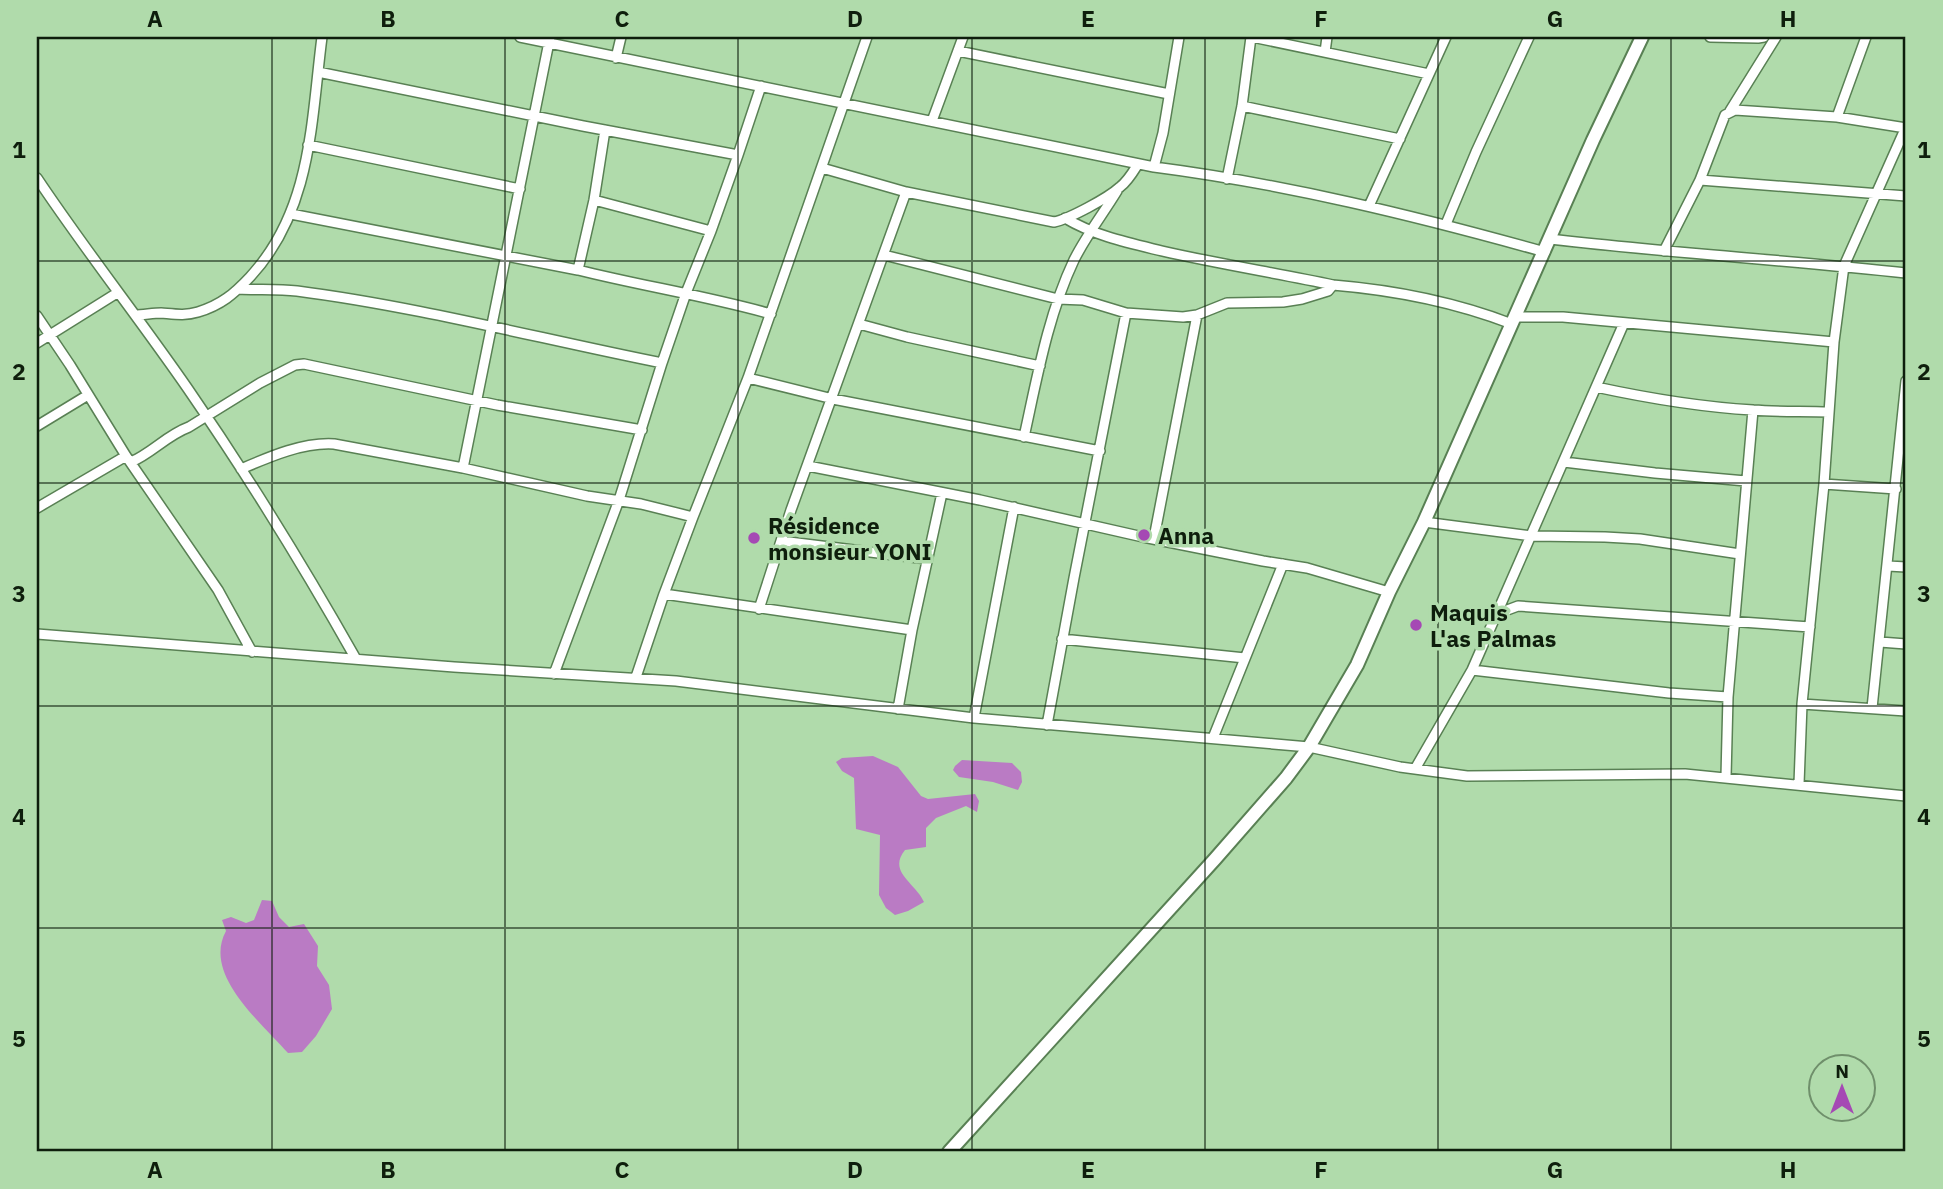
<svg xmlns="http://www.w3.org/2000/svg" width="1943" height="1189" font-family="'IBM Plex Sans',sans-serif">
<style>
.water{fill:#ba7bc4}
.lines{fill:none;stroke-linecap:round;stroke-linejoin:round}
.street-casing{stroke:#598054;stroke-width:12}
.secondary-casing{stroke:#598054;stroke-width:16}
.street{stroke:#fff;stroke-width:9}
.secondary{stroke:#fff;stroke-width:12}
.grid{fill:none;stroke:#0e1e0c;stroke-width:2;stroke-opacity:0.55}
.poi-dot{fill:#a549b4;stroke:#b0dbab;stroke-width:2.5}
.labels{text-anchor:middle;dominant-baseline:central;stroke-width:7;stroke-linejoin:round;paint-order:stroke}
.poi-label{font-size:23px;font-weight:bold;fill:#0e1e0c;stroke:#b0dbab;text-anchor:start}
.neatline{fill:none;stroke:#0e1e0c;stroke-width:2.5}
.grid-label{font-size:23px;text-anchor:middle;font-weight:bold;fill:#0e1e0c}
</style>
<rect width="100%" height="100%" fill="#b0dbab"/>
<path class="water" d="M 873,756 L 898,767 L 921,796 L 928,799 L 975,794 L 979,801 L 977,812 L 966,806 L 936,818 L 926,828 L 926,847 L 905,850 C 887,872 916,883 924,902 L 908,911 L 895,915 L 886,908 L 879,895 L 880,835 L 856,829 L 854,778 L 842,771 L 836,762 L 842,758 Z
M 962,760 L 1012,763 L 1021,772 L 1022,782 L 1018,790 L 993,782 L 959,777 L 953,770 L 955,766 Z
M 262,900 L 272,901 L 279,917 L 289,927 L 304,924 L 318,946 L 317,966 L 329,985 L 332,1009 L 316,1036 L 302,1052 L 288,1053 C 262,1023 202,975 226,931 L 222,920 L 231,917 L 246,923 L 254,920 Z"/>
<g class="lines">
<defs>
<path id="street" d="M 520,37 L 1154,167 C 1286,184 1416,216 1545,252
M 1252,37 L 1429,74
M 1710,37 L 1758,38 L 1764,37
M 958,51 L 1169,94
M 1325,52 L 1327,37
M 616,58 L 621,37
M 318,72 L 583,126 L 738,155
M 1242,106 L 1400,139
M 1730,111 L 1776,37
M 1837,117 L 1866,37
M 932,121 L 963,37
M 308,145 L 520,189
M 1154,167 L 1163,133 L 1179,37
M 822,168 L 906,192 L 1054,222 C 1069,219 1108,198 1120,187 C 1128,181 1133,172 1138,164
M 37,178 C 85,250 139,318 188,389 C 248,476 304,567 356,659
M 1227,179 L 1242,106 L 1251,37
M 1700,180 L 1906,196
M 594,200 L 711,231
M 1369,206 L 1446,37
M 291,214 L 578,270 C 642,286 707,296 771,314
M 1065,218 C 1095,236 1129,243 1162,251 C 1219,264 1276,273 1333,285
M 1446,224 L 1476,152 L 1529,37
M 1550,239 C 1669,253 1788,260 1906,273
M 1664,251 L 1700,180 L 1725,115 L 1735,110 L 1837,117 L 1906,128
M 884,255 L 1058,299 L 1083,300 L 1126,313 L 1183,317 L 1197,315 L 1227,303 L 1283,302 L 1302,299 L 1328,291 L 1333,285 C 1393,290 1455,302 1512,324
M 578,270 L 594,200 L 605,130
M 239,289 C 258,290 278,289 297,291 C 420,307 541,339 662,363
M 135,315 C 143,315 153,313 161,313 C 174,314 185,316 198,312 C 221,305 234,294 250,277 C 312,210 311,122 322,37
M 37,316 L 70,365 L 126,456 L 218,590 L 252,652
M 1515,317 L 1563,317 L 1834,342
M 859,324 L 907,337 L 1040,366
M 37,343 L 117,293
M 748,378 L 833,399 L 1100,451
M 1596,387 C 1647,398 1700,407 1753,410 C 1778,412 1804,411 1829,412
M 37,426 L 88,395
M 1024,437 C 1037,378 1048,315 1074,260 C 1086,236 1103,214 1117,191
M 131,462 C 152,453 167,435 189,427 L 260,383 L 295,365 L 304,364 L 497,405 L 642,430
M 1564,462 L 1655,473 L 1746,481
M 808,466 L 980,500 L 1143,537 L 1263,561 L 1307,568 L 1389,592
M 463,468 L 550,37
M 241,469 C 269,457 303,442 334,444 L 463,468 L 587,496 L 641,504 L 693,517
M 1824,484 L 1896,489
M 37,508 L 126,456
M 1424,522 L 1532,536 L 1605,537 L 1640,539 L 1740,554
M 1154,538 L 1197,315
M 781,541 L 927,559
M 1888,566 L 1906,567
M 664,594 L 912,630
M 759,609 L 791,510 L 906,192
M 1494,615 L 1518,606 L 1810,627
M 37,634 L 454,667 L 676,681 L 974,718 L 1309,747 L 1400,767 L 1467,776 L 1685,774 L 1906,796
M 1062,639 L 1245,658
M 1880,642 L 1906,644
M 1472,670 L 1669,693 L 1728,697
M 554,674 L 619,500 L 662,363 L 686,293 L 711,231 L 738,155 L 761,86
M 636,677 L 664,594 L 693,517 L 748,378 L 867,37
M 1802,704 L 1906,711
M 1872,708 L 1906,381
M 898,709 L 912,630 L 942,493
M 974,718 L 1014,507
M 1047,725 L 1074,578 L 1126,313
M 1213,738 L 1283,564
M 1415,769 L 1472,670 L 1624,323
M 1726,777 L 1728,697 L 1753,410
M 1799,784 L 1802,704 L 1824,484 L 1834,342 L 1844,266 L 1906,127"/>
<path id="secondary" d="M 949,1152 L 1215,859 L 1286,778 L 1309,747 L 1357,665 L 1389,592 L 1424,522 L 1593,140 L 1642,37"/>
</defs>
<use href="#street" class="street-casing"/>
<use href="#secondary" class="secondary-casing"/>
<use href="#street" class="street"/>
<use href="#secondary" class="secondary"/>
</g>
<path class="grid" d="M 272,37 L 272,1152M 505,37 L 505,1152M 738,37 L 738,1152M 972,37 L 972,1152M 1205,37 L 1205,1152M 1438,37 L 1438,1152M 1671,37 L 1671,1152M 37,261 L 1906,261M 37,483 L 1906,483M 37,706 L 1906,706M 37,928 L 1906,928"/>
<g class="poi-dot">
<circle cx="1144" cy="535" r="7"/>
<circle cx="754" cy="538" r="7"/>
<circle cx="1416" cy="625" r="7"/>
</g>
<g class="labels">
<g class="poi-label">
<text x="768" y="525">Résidence<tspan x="768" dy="26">monsieur YONI</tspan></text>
<text x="1158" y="535">Anna</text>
<text x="1430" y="612">Maquis<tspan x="1430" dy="26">L'as Palmas</tspan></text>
</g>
</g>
<rect width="1943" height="1189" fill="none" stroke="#b0dbab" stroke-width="77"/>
<g transform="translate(1842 1088)"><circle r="33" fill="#b0dbab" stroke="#6f8f6b" stroke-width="2"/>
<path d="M0-5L12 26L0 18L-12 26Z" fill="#a549b4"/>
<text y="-10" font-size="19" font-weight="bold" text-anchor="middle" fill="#0e1e0c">N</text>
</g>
<rect x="38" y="38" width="1866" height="1112" class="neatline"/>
<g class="grid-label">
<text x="155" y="27">A</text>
<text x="388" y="27">B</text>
<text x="622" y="27">C</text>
<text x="855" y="27">D</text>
<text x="1088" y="27">E</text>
<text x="1321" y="27">F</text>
<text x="1555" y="27">G</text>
<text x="1788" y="27">H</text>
<text x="19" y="158">1</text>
<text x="1924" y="158">1</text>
<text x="19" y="380">2</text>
<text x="1924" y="380">2</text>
<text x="19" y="602">3</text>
<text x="1924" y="602">3</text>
<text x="19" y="825">4</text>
<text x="1924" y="825">4</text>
<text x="19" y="1047">5</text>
<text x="1924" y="1047">5</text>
<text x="155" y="1178">A</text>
<text x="388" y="1178">B</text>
<text x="622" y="1178">C</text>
<text x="855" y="1178">D</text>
<text x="1088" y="1178">E</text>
<text x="1321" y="1178">F</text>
<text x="1555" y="1178">G</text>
<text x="1788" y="1178">H</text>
</g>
</svg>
